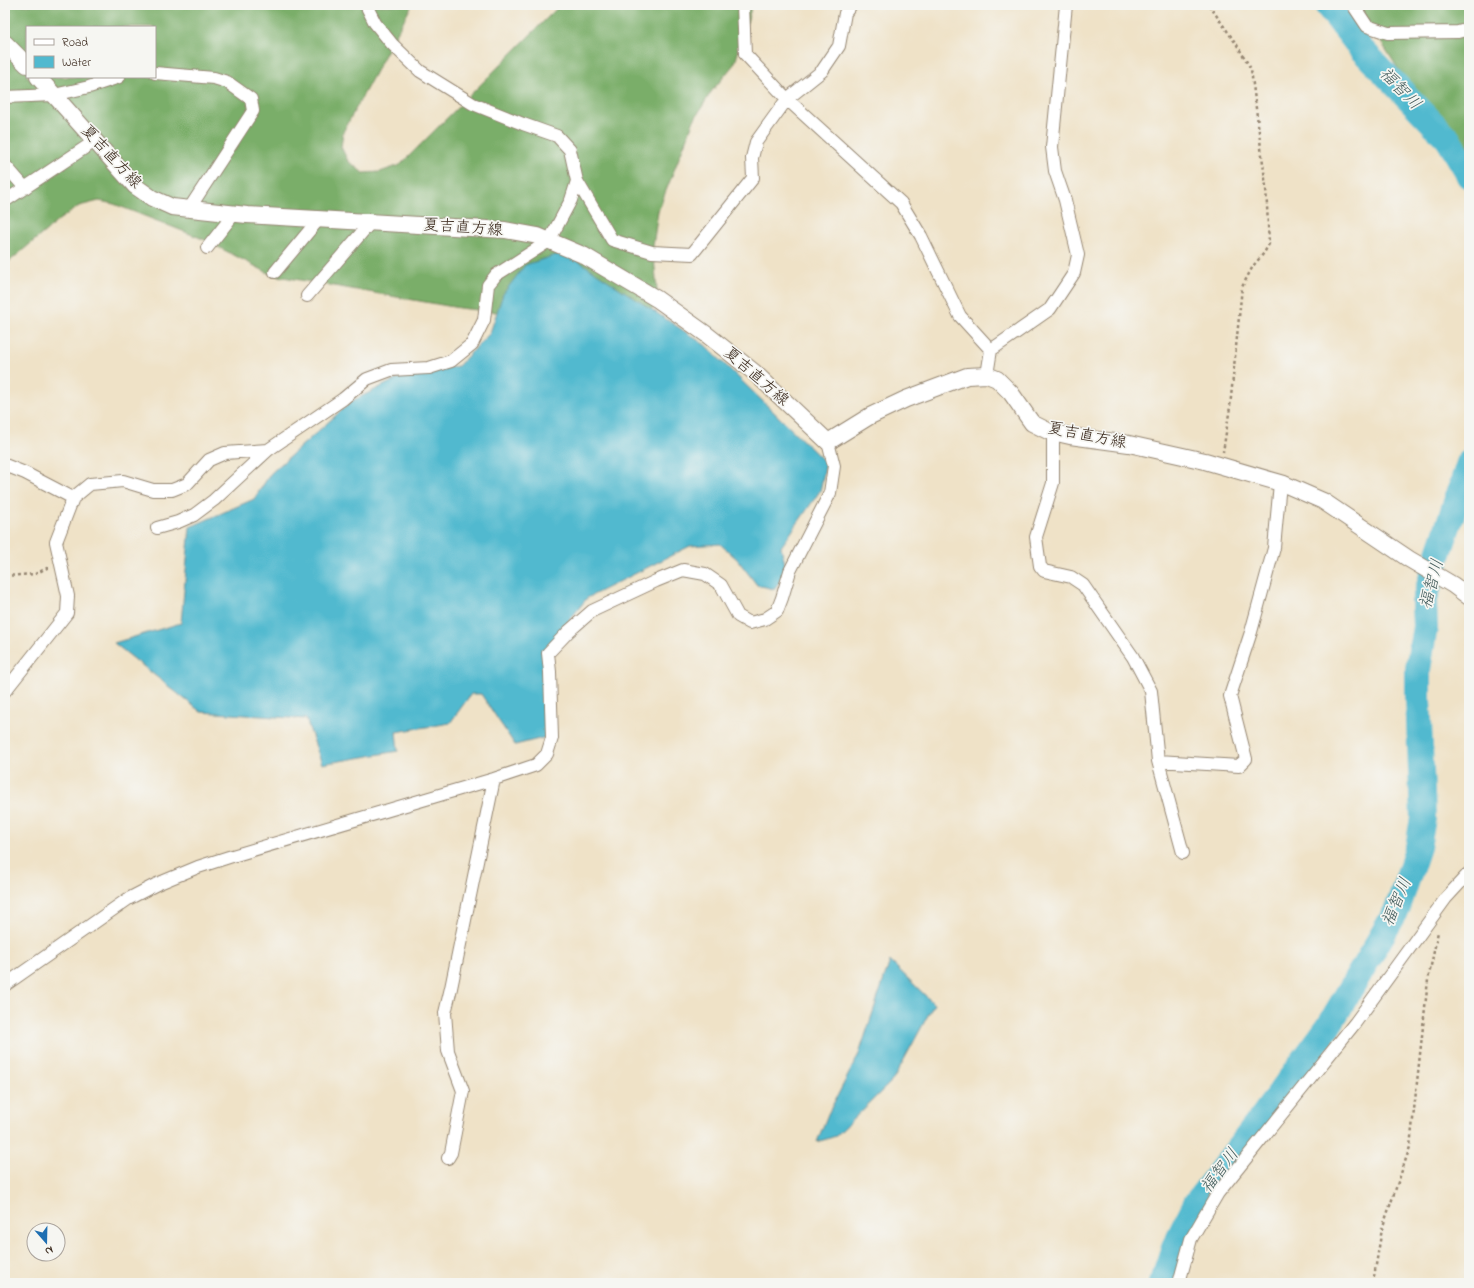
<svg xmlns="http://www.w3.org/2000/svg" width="1474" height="1288" font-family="'Indie Flower','Klee One',sans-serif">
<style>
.forest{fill:#7aae69;stroke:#5a6c44;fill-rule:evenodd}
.water{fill:#51b9cf;stroke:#467276}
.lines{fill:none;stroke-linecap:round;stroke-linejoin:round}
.river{stroke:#51b9cf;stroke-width:26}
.minor-casing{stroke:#958672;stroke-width:14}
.secondary-casing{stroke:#958672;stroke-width:18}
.path{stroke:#958672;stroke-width:2.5;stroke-dasharray:3 3;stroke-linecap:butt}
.minor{stroke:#fff;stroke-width:12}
.secondary{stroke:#fff;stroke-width:16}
.labels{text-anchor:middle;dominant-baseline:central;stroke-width:3.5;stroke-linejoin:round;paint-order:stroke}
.street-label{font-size:16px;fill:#3b2a1e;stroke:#f6f6f2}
.water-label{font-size:17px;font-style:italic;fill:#435c5c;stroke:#f6f6f2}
</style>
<rect width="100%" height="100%" fill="#f6f6f2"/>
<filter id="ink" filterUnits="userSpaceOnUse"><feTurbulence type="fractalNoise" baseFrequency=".025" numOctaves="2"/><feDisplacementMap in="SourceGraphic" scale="8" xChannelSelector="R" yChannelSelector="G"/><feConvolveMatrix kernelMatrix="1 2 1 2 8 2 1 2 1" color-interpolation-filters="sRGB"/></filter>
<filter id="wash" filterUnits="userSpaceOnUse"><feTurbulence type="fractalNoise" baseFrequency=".012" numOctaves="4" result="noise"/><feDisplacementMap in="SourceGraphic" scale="16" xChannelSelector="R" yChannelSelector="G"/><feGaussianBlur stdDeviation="0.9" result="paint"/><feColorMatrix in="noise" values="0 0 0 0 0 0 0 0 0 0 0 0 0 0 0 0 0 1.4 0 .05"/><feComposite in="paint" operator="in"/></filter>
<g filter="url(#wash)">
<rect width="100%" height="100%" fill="#efe2c7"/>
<path class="forest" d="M 5,5 L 412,5 L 343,132 L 341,147 L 348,161 L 363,173 L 380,172 L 400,165 L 560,5 L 752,5 L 735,63 L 711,92 L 694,120 L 658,211 L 653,246 L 658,302 L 648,313 L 572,320 L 459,308 L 272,275 L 203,239 L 114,204 L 99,201 L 79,206 L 60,219 L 5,265 ZM 27,27 L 155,27 L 155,77 L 27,77 Z
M 1360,5 L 1469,5 L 1469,149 L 1463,144 L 1430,111 L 1397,67 L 1364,15 Z"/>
<path class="water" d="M 565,252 L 705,345 L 826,463 L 820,491 L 781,547 L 787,572 L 774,589 L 757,585 L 737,559 L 720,544 L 690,546 L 587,598 L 544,652 L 547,737 L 515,745 L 481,694 L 471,694 L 450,723 L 396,732 L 398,751 L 322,764 L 306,719 L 201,712 L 114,643 L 181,623 L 190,527 L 254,499 L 271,473 L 352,401 L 403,376 L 458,366 L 490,333 L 503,294 L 525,265 Z
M 890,961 L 934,1004 L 893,1080 L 836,1136 L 817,1142 L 828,1114 L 859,1054 Z"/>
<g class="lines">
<path class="river" d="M 1327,5 L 1362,50 L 1448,139 L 1466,169 L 1469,176
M 1162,1283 L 1174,1247 L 1196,1203 L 1260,1120 L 1328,1027 L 1397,910 L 1418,847 L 1423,818 L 1418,698 L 1418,669 L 1425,627 L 1424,603 L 1435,565 L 1469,463"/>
</g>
</g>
<g filter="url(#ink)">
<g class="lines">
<defs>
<path id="minor" d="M 743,5 L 745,54 L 787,99 L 901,203 L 921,236 L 960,316 L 991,350
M 1353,5 L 1367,26 L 1388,33 L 1458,32 L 1469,29
M 155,73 L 214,78 L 227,82 L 251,99 L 253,111 L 189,209
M 5,97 L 54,95 L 89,87 L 119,77
M 5,165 L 25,188
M 577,181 L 612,240 L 652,252 L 692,254 L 753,178 L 752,158 L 756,142 L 787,99 L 822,71 L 839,46 L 845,13 L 851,5
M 5,201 L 95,141
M 207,248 L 234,214
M 275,272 L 319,219
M 307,296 L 371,222
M 987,375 L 991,350 L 1050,309 L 1074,273 L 1078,255 L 1065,200 L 1055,171 L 1052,147 L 1066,5
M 1053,432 L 1053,483 L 1036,537 L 1040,566 L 1044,571 L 1071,577 L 1083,585 L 1133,657 L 1151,691 L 1158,761
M 5,465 L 25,473 L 73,498
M 157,528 L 178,522 L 194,515 L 214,500 L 268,450
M 5,691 L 67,613 L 68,596 L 56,542 L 73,498 L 90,484 L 123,481 L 153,490 L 172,490 L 187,484 L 209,460 L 225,453 L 268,450 L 343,399 L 367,379 L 391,370 L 429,368 L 451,361 L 472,344 L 484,320 L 488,285 L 496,275 L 549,241 L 571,200 L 577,181 L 570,150 L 557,136 L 523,124 L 473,104 L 420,71 L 392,44 L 375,23 L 366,5
M 1183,853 L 1158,761 L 1239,766 L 1246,759 L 1230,696 L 1251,632 L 1274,548 L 1280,483
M 5,985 L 128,899 L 157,884 L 198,867 L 229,857 L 494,779 L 536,765 L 547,754 L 552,738 L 550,672 L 548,653 L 569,631 L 592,611 L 656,581 L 683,570 L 705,574 L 721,585 L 738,616 L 750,623 L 765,619 L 777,611 L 782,598 L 790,571 L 830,493 L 834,466 L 828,442
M 448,1158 L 451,1153 L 463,1091 L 448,1051 L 445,1013 L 451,988 L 494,779
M 1179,1283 L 1191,1239 L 1218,1193 L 1355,1023 L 1446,898 L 1469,873"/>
<path id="secondary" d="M 5,43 L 27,65
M 38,77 L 135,186 L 152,198 L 172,207 L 247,215 L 505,230 L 538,236 L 583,255 L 657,299 L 706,334 L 754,372 L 828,442 L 870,416 L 906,399 L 967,376 L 987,375 L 997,379 L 1011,393 L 1032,423 L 1048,431 L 1070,436 L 1129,444 L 1205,461 L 1284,484 L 1323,501 L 1409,559 L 1453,585 L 1469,597"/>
</defs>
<use href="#minor" class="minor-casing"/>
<use href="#secondary" class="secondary-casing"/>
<path class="path" d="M 1209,5 L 1237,45 L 1251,69 L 1266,187 L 1269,244 L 1264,253 L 1253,266 L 1242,287 L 1230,407 L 1223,452
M 5,576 L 35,574 L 49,567
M 1373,1283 L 1382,1229 L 1410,1147 L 1428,980 L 1438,932"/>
<use href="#minor" class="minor"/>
<use href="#secondary" class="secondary"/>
</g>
</g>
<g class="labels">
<g class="street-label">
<text transform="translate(111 157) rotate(47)">夏吉直方線</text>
<text transform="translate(463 228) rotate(4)">夏吉直方線</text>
<text transform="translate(756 377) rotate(41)">夏吉直方線</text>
<text transform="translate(1087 436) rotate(11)">夏吉直方線</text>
</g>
<g class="water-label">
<text transform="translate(1400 89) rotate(46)">福智川</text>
<text transform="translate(1432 584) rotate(-75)">福智川</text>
<text transform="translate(1397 902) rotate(-67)">福智川</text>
<text transform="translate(1220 1171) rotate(-53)">福智川</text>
</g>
</g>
<rect width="1474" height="1288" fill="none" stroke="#f6f6f2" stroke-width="20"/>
<rect x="26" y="26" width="130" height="52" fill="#f6f6f2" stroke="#aba49d"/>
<rect x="34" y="39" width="20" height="6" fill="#ffffff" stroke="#aba49d"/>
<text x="62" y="46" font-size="12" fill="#3b2a1e">Road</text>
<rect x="34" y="56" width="20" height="12" fill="#51b9cf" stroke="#aba49d"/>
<text x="62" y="66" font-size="12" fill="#3b2a1e">Water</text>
<g transform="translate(46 1242) rotate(160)"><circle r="19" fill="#f6f6f2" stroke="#aba49d"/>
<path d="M0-3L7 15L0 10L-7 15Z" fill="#1f6fb2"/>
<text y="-6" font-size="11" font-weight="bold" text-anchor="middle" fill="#3b2a1e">N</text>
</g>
</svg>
